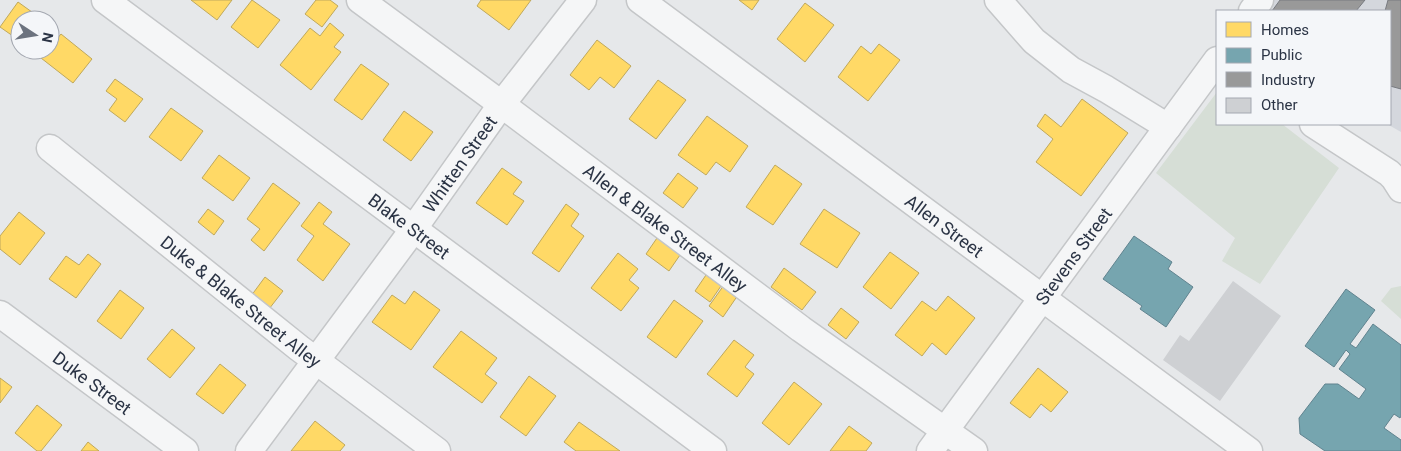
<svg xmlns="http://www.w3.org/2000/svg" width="1401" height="451" font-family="Roboto,sans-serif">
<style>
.built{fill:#d4d7dd}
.green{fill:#d6ded6}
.homes{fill:#ffd966;stroke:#bfa85c}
.public{fill:#76a5af;stroke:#60838f}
.industry{fill:#999;stroke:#787b80}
.building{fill:#ced0d3}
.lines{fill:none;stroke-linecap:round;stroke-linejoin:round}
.minor-casing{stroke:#c4c6c8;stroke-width:29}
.minor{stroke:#f5f6f7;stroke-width:26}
.labels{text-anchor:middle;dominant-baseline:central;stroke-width:5;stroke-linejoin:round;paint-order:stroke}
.street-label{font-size:18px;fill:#2b3445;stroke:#f4f6f9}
</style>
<rect width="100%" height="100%" fill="#e6e8ea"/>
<path class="built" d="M 1272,0 L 1401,0 L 1401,132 L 1387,124 L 1390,124 L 1390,11 L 1263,11 Z"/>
<path class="green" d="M 1217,92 L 1217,124 L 1282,124 L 1339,168 L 1260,284 L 1222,261 L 1235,238 L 1156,173 Z
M 1401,286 L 1401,319 L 1381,301 L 1391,288 Z"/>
<path class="homes" d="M 191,0 L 232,0 L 217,20 Z
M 252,0 L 280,20 L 258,48 L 231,27 Z
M 316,0 L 330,0 L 338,6 L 322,27 L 305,14 Z
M 481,0 L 531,0 L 509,30 L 477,6 Z
M 739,0 L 759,0 L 752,10 Z
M 18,2 L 43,20 L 20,20 L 20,41 L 0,27 Z
M 805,3 L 834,25 L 805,62 L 777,39 Z
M 330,23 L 344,35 L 334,47 L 341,52 L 311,90 L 280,65 L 310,28 L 320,36 Z
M 61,34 L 92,59 L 73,83 L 41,58 L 48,50 L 50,50 L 50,47 Z
M 597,40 L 631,66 L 614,88 L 600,77 L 589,90 L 570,75 Z
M 879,44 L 900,60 L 868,101 L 838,77 L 861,46 L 871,54 Z
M 361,64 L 389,84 L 362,120 L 334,100 Z
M 115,79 L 143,99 L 125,122 L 109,110 L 117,99 L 106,91 Z
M 658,80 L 686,100 L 656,139 L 629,119 Z
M 1082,99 L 1128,133 L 1081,196 L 1036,162 L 1053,139 L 1037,126 L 1045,114 L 1061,127 Z
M 171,108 L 203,131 L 181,161 L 149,137 Z
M 404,111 L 433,132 L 411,161 L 383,140 Z
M 707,116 L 748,146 L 730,172 L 716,162 L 706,175 L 678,155 Z
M 219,155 L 250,178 L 233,201 L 202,178 Z
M 775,165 L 802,184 L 773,225 L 746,207 Z
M 502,168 L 522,182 L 513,194 L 524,201 L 507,225 L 476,203 Z
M 678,173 L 698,188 L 683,208 L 663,193 Z
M 273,183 L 300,203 L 264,251 L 251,240 L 260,229 L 247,219 Z
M 319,202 L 332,212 L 323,224 L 350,244 L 323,281 L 297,260 L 314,236 L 301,226 Z
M 566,204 L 579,214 L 571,226 L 584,236 L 559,272 L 532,253 Z
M 208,209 L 224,221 L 214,235 L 198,222 Z
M 824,209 L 860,233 L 837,268 L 800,244 Z
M 19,212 L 45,233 L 20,265 L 0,249 L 0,236 Z
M 657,238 L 680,255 L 669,271 L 646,254 Z
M 890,252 L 919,273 L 891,309 L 863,287 Z
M 618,253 L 638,269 L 629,280 L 639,288 L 621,311 L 591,288 Z
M 88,254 L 101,264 L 76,298 L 49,279 L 66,256 L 79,265 Z
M 784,268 L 816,292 L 802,310 L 771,287 Z
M 706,275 L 721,286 L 710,302 L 695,291 Z
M 265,277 L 283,291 L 269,309 L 251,296 Z
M 724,285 L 738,295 L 723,317 L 709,306 Z
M 120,290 L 144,308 L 121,339 L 97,321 Z
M 414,291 L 440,310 L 411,350 L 372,322 L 392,295 L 405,304 Z
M 948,296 L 975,318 L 946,355 L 932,343 L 922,356 L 895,335 L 922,301 L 936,311 Z
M 674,300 L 703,321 L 676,358 L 647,337 Z
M 841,308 L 859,322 L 846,339 L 828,325 Z
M 172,329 L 195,348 L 170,378 L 147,359 Z
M 461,331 L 497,358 L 485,374 L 497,383 L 482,403 L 433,367 Z
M 734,340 L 754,355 L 745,367 L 754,374 L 737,397 L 707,374 Z
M 220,364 L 246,385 L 223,414 L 196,394 Z
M 1038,368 L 1068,392 L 1051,412 L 1041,404 L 1030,418 L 1010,403 Z
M 529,376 L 556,396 L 526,436 L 500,417 Z
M 0,378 L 12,387 L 0,403 Z
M 794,382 L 822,404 L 789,445 L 762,423 Z
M 37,405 L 62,425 L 41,451 L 37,451 L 15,433 Z
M 315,421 L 345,445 L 340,451 L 291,451 Z
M 579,422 L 620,451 L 576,451 L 564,442 Z
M 849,426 L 872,443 L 866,451 L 830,451 Z
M 88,442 L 99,451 L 81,451 Z"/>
<path class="public" d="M 1134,236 L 1172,262 L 1168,269 L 1193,287 L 1166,327 L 1140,309 L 1142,306 L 1103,279 Z
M 1346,289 L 1375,310 L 1350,344 L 1356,348 L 1373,324 L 1401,345 L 1401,416 L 1400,418 L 1394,414 L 1384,428 L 1401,440 L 1401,451 L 1325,451 L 1300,434 L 1299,418 L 1325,384 L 1338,384 L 1359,399 L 1366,389 L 1339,369 L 1350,354 L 1346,350 L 1334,367 L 1305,346 Z"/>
<path class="industry" d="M 1280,0 L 1365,0 L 1356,11 L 1272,11 Z
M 1388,0 L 1401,0 L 1401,89 L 1390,86 L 1390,11 L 1385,11 Z"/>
<path class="building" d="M 1233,281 L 1281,316 L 1220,401 L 1163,360 L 1180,335 L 1189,341 Z"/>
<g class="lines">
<defs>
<g id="minor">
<path id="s1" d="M 105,0 L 713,451"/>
<path id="s2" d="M 360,0 L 489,95 L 801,329 L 974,451"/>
<path id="s3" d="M 640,0 L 1249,451"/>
<path d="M 998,0 L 1034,41 L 1071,70 L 1106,89 L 1168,127"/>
<path d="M 1252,11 L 1260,0"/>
<path d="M 1313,124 L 1389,173 L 1394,178 L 1401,189"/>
<path id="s4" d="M 50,148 L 299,348 L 437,451"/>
<path id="s5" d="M 0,314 L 185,451"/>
<path id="s6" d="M 249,451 L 407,238 L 501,105 L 583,0"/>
<path id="s7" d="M 930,451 L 1217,60"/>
</g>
</defs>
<use href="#minor" class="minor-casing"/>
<use href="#minor" class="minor"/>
</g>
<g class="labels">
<g class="street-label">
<text stroke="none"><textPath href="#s6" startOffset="356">Whitten Street</textPath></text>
<text stroke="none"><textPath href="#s1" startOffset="379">Blake Street</textPath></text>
<text stroke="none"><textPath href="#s3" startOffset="379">Allen Street</textPath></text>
<text stroke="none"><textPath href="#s2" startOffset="381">Allen &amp; Blake Street Alley</textPath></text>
<text stroke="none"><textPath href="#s7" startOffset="242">Stevens Street</textPath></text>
<text stroke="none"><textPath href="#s4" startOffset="245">Duke &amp; Blake Street Alley</textPath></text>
<text stroke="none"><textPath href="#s5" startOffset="115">Duke Street</textPath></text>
</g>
</g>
<rect x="1216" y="10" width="175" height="115" fill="#f4f6f9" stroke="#a4a8b1"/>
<rect x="1226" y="22" width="25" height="15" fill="#ffd966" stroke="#a4a8b1"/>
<text x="1261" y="35" font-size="15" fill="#2b3445">Homes</text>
<rect x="1226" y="48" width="25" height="15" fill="#76a5af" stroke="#a4a8b1"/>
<text x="1261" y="60" font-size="15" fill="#2b3445">Public</text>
<rect x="1226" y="72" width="25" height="15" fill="#999999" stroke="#a4a8b1"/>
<text x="1261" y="85" font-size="15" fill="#2b3445">Industry</text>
<rect x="1226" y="98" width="25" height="15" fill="#ced0d3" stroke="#a4a8b1"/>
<text x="1261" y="110" font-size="15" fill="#2b3445">Other</text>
<g transform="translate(35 35) rotate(102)"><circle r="24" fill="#f4f6f9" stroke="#a4a8b1"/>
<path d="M0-4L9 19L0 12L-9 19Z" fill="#6c737f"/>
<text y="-8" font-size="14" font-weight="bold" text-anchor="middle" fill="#2b3445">N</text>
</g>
</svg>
